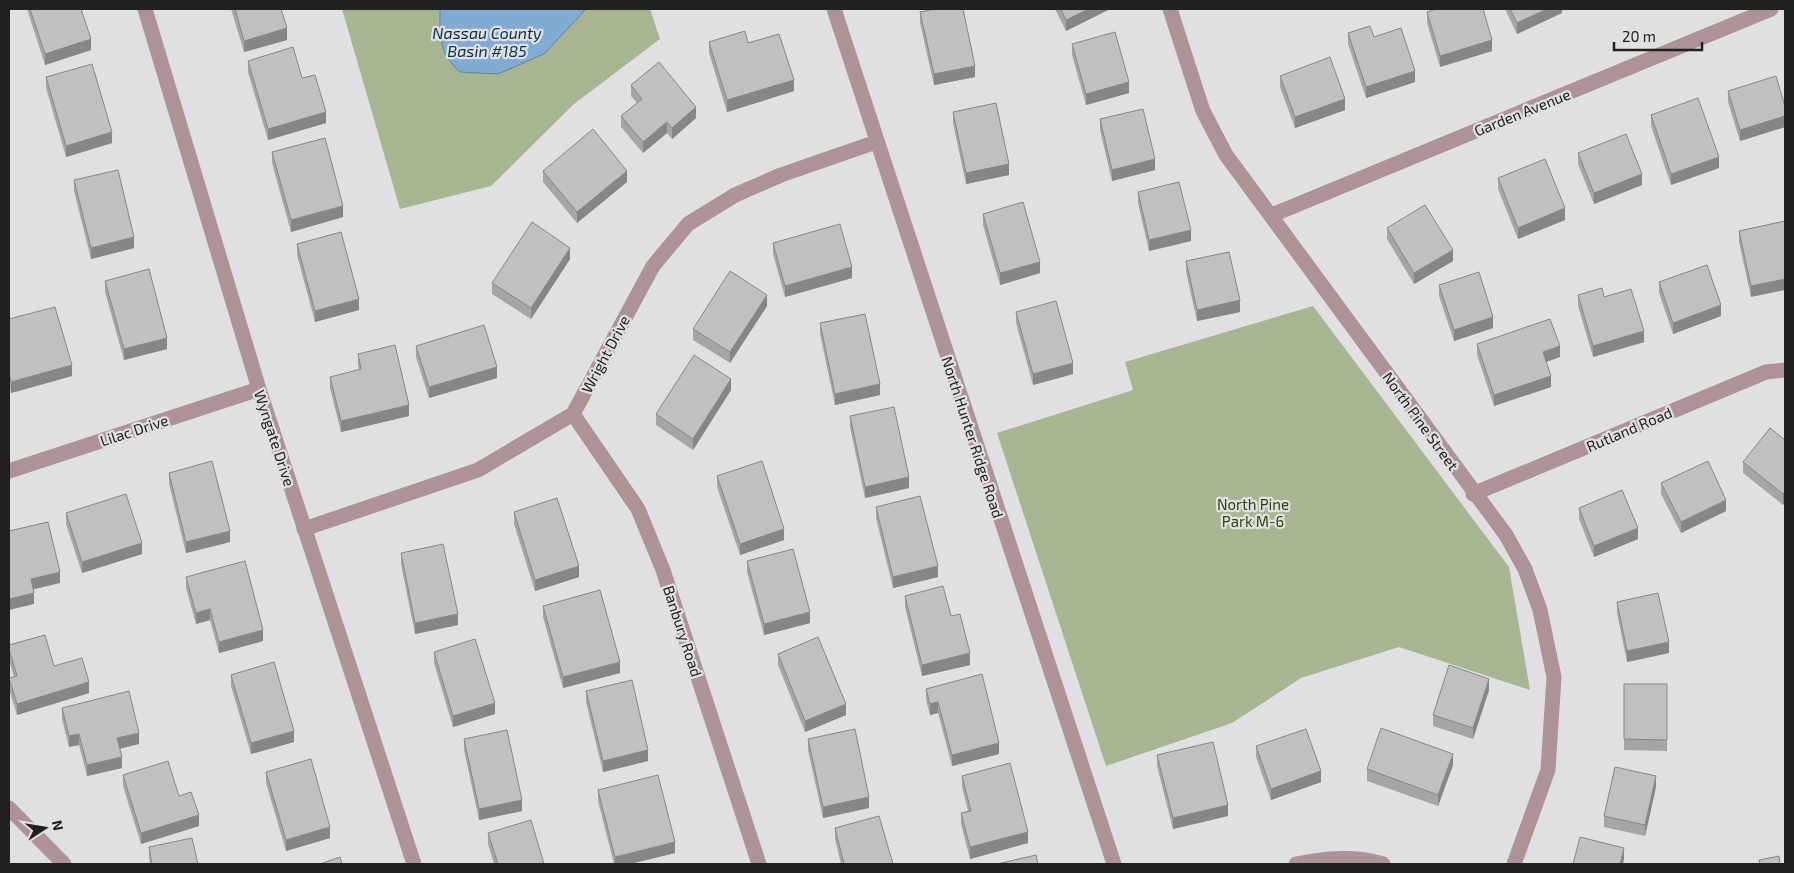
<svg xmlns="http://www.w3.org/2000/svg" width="1794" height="873" font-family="'Exo 2',sans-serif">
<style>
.green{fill:#a7b593}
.water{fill:#80acd4;stroke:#63829e}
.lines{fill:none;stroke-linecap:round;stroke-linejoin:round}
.minor{stroke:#ad9297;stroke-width:15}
.wall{fill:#a6a4a4}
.shaded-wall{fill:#878686}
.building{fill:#c1bfbf;stroke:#878686}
.labels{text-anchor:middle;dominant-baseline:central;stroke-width:4.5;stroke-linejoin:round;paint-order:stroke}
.street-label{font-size:15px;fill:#202021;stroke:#e0e0e2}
.park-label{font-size:15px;fill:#304206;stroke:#e0e0e2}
.water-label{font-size:16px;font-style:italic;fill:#0c2f4a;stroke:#e0e0e2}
</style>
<rect width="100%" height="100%" fill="#e0e0e2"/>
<path class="green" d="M 342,9 L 650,9 L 660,39 L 574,104 L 491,186 L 400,209 Z
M 1313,306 L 1509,567 L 1530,690 L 1399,647 L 1301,678 L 1232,723 L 1106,766 L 997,433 L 1133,390 L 1125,362 Z"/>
<path class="water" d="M 440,9 L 586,9 L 544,54 L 498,74 L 460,72 C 438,52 440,37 440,9 Z"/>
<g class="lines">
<path class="minor" d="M 145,9 L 259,389 L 414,864
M 834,9 L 1114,864
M 1170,9 L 1203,111 L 1226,155 L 1506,535 L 1525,569 L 1540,610 L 1554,677 L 1548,770 L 1514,864
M 1272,215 L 1771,9
M 573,414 L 638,509 L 663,570 L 759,864
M 9,471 L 259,389
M 1473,494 L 1766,372 L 1785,370
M 304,529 L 478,470 L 573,414 L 653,266 L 688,224 L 735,195 L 781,175 L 876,142
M 9,808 L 64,864
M 1296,864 C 1325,858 1354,855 1383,864"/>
</g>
<path class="wall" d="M 27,9 L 81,9 L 91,50 L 45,65 Z
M 231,9 L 281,9 L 287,40 L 244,52 Z
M 1055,9 L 1108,9 L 1108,10 L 1066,31 Z
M 1505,9 L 1562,9 L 1562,13 L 1517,34 Z
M 920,12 L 975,77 L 934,85 L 920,23 Z
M 1427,12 L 1492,51 L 1440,67 L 1427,23 Z
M 1348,33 L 1374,37 L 1415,82 L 1366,98 L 1348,44 Z
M 709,42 L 748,43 L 794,91 L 727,112 L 709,53 Z
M 1072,44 L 1129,93 L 1086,105 L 1072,55 Z
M 248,61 L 302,78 L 326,123 L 268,140 L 248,72 Z
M 1280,76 L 1345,110 L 1295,128 L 1280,87 Z
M 46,77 L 112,143 L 66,157 L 46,88 Z
M 631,85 L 696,118 L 672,139 L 667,133 L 643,153 L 621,127 L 621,116 L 637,103 L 631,96 Z
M 1728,91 L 1785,106 L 1785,127 L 1740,141 L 1728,102 Z
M 953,112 L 1009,175 L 966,184 L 953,123 Z
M 1651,115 L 1719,168 L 1671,185 L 1651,126 Z
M 1100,119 L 1155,170 L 1112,181 L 1100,130 Z
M 272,152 L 343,217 L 291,232 L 272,163 Z
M 1578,153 L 1642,185 L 1594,204 L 1578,164 Z
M 543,171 L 627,182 L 577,223 L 543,182 Z
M 1498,178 L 1565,220 L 1518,239 L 1498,189 Z
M 74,180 L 134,248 L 91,259 L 74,191 Z
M 1138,192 L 1191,241 L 1149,251 L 1138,203 Z
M 983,214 L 1040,273 L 1000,285 L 983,225 Z
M 1785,221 L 1751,297 L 1739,242 L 1739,231 Z
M 1387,228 L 1453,261 L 1414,284 L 1387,239 Z
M 773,243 L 852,278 L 785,297 L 773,254 Z
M 297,244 L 359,310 L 315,322 L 297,255 Z
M 570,259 L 531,319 L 492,294 L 492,283 Z
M 1186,261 L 1240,312 L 1197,321 L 1186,272 Z
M 105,281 L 167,349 L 124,360 L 105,292 Z
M 1659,282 L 1721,316 L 1673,334 L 1659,293 Z
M 1439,285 L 1493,328 L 1454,341 L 1439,296 Z
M 1578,295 L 1604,297 L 1644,342 L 1593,357 L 1578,306 Z
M 767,306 L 730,363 L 693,340 L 693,329 Z
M 1016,312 L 1073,374 L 1033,385 L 1016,323 Z
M 9,319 L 72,376 L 11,393 L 9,383 Z
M 820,323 L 880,395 L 835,405 L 820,334 Z
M 1477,344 L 1560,357 L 1546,362 L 1551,387 L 1494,406 L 1477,355 Z
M 416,346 L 497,378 L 429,398 L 416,357 Z
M 358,354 L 409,416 L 341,432 L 330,388 L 330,377 L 359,370 L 358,365 Z
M 731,390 L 693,450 L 656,425 L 656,414 Z
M 850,416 L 909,488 L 865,498 L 850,427 Z
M 1785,440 L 1785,502 L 1783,505 L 1743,473 L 1743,462 Z
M 169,473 L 230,542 L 186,553 L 169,484 Z
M 717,476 L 784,540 L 740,555 L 717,487 Z
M 1661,483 L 1726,511 L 1681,533 L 1661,494 Z
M 876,507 L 938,577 L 893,588 L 876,518 Z
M 1579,508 L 1638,539 L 1594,557 L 1579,519 Z
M 514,512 L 579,577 L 535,591 L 514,524 Z
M 66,513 L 142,554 L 82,573 L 66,524 Z
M 401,553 L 458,625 L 415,634 L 401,564 Z
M 747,561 L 810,623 L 764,635 L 747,572 Z
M 186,577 L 263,641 L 219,653 L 210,620 L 196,624 L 186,588 Z
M 905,596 L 951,616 L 970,665 L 922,676 L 905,607 Z
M 1617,602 L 1669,653 L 1627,662 L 1617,613 Z
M 543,606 L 620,673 L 563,688 L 543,617 Z
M 9,645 L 54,666 L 89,693 L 17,715 L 9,689 L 9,678 L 14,677 L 9,660 Z
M 434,652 L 495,714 L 453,727 L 434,663 Z
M 778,654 L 846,715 L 805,732 L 778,665 Z
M 231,675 L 294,742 L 251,754 L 231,686 Z
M 1624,684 L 1667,684 L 1667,751 L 1624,750 Z
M 926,689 L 999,754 L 952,766 L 938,713 L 930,715 L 926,700 Z
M 1489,690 L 1473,739 L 1433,726 L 1433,715 Z
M 586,691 L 648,761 L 603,772 L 586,702 Z
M 62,708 L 139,744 L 120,749 L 122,768 L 87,776 L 79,745 L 69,747 L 62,719 Z
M 464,739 L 522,811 L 479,820 L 464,750 Z
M 808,739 L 869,808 L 823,818 L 808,750 Z
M 1256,746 L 1321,782 L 1271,800 L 1256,757 Z
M 1157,755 L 1228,816 L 1173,829 L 1157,766 Z
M 1453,765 L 1438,806 L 1367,781 L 1367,769 Z
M 266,772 L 330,838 L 286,851 L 266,783 Z
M 123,775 L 179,796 L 199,826 L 141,844 L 123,786 Z
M 962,776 L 1028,843 L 970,859 L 961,824 L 961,813 L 968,811 L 962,787 Z
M 1656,787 L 1645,836 L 1604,827 L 1604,816 Z
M 598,790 L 675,853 L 630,864 L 614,864 L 598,801 Z
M 835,828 L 893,864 L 841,864 L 835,839 Z
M 488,833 L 544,864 L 494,864 L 488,844 Z
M 149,847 L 198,864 L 150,864 L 149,858 Z"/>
<path class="shaded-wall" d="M 1089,9 L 1108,9 L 1108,10 L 1066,31 L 1066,20 Z
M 1547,9 L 1562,9 L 1562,13 L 1517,34 L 1517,23 Z
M 287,28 L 287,40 L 244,52 L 244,41 Z
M 91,39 L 91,50 L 45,65 L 45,54 Z
M 1492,40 L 1492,51 L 1440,67 L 1440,56 Z
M 975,66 L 975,77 L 934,85 L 934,74 Z
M 1415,71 L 1415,82 L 1366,98 L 1366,87 Z
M 794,80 L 794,91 L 727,112 L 727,100 Z
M 1129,82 L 1129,93 L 1086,105 L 1086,94 Z
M 1345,99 L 1345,110 L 1295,128 L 1295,117 Z
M 696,107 L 696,118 L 672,139 L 672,128 Z
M 326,112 L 326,123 L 268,140 L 268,129 Z
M 1785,116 L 1785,127 L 1740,141 L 1740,130 Z
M 667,122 L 667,133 L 643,153 L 643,142 Z
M 112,132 L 112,143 L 66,157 L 66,146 Z
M 1719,157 L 1719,168 L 1671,185 L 1671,174 Z
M 1155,159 L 1155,170 L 1112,181 L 1112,170 Z
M 1009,164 L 1009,175 L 966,184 L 966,173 Z
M 627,171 L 627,182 L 577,223 L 577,212 Z
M 1642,174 L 1642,185 L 1594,204 L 1594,193 Z
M 343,206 L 343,217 L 291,232 L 291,220 Z
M 1565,208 L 1565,220 L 1518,239 L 1518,228 Z
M 1191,230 L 1191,241 L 1149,251 L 1149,240 Z
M 134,237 L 134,248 L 91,259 L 91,248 Z
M 570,248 L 570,259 L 531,319 L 531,308 Z
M 1453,250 L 1453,261 L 1414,284 L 1414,273 Z
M 1040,262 L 1040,273 L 1000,285 L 1000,273 Z
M 852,267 L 852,278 L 785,297 L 785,286 Z
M 1785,279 L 1785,290 L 1751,297 L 1751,286 Z
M 767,295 L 767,306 L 730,363 L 730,352 Z
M 359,299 L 359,310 L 315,322 L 315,311 Z
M 1240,300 L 1240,312 L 1197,321 L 1197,310 Z
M 1721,305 L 1721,316 L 1673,334 L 1673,323 Z
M 1493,317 L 1493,328 L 1454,341 L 1454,330 Z
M 1644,331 L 1644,342 L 1593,357 L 1593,346 Z
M 167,338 L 167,349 L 124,360 L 124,349 Z
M 1560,346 L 1560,357 L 1543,363 L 1543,352 Z
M 1073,363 L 1073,374 L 1033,385 L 1033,374 Z
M 72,365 L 72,376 L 11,393 L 11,382 Z
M 497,367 L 497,378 L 429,398 L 429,387 Z
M 1551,376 L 1551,387 L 1494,406 L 1494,395 Z
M 731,379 L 731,390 L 693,450 L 693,439 Z
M 880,384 L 880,395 L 835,405 L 835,394 Z
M 409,405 L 409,416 L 341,432 L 341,421 Z
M 909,477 L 909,488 L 865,498 L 865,487 Z
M 1785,491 L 1785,502 L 1783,505 L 1783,494 Z
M 1726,500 L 1726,511 L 1681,533 L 1681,522 Z
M 1638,528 L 1638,539 L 1594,557 L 1594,546 Z
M 784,529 L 784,540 L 740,555 L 740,544 Z
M 230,531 L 230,542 L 186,553 L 186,542 Z
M 142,543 L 142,554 L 82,573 L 82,562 Z
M 579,566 L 579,577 L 535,591 L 535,580 Z
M 938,566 L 938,577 L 893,588 L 893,577 Z
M 60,572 L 60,583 L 31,590 L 31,579 Z
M 34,593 L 34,604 L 9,610 L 9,599 Z
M 210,609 L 210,620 L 196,624 L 196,613 Z
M 810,612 L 810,623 L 764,635 L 764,624 Z
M 458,614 L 458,625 L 415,634 L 415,623 Z
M 263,630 L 263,641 L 219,653 L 219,642 Z
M 1669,642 L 1669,653 L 1627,662 L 1627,651 Z
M 970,653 L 970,665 L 922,676 L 922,665 Z
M 620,662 L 620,673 L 563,688 L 563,677 Z
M 1489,679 L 1489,690 L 1473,739 L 1473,728 Z
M 89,682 L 89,693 L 17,715 L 17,704 Z
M 938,702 L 938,713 L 930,715 L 930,704 Z
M 495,703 L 495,714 L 453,727 L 453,716 Z
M 846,704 L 846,715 L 805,732 L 805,721 Z
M 294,731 L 294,742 L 251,754 L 251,743 Z
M 139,733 L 139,744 L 117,749 L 117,738 Z
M 79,734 L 79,745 L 69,747 L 69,736 Z
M 999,743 L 999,754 L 952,766 L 952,755 Z
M 648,750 L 648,761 L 603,772 L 603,761 Z
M 1453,754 L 1453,765 L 1438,806 L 1438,795 Z
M 122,757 L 122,768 L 87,776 L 87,765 Z
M 1321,771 L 1321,782 L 1271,800 L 1271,789 Z
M 1656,776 L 1656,787 L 1645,836 L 1645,825 Z
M 869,797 L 869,808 L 823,818 L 823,807 Z
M 522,800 L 522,811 L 479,820 L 479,809 Z
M 1228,805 L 1228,816 L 1173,829 L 1173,818 Z
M 199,815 L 199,826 L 141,844 L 141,833 Z
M 330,827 L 330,838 L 286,851 L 286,840 Z
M 1028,832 L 1028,843 L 970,859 L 970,847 Z
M 675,842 L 675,853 L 630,864 L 615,864 L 615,857 Z
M 1624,848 L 1624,859 L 1623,864 L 1620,864 Z"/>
<path class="building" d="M 30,9 L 81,9 L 91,39 L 45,54 Z
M 235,9 L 281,9 L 287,28 L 244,41 Z
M 935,9 L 963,9 L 975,66 L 934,74 L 920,12 Z
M 1061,9 L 1089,9 L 1066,20 Z
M 1436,9 L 1483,9 L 1492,40 L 1440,56 L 1427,12 Z
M 1510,9 L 1547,9 L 1517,23 Z
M 1370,26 L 1374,37 L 1401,28 L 1415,71 L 1366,87 L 1348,33 Z
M 745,31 L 748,43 L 779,34 L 794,80 L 727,100 L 709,42 Z
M 1115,32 L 1129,82 L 1086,94 L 1072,44 Z
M 293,47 L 302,78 L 315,75 L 326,112 L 268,129 L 248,61 Z
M 1330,57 L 1345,99 L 1295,117 L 1280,76 Z
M 659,62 L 696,107 L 672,128 L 667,122 L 643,142 L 621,116 L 642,99 L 631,85 Z
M 92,64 L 112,132 L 66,146 L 46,77 Z
M 1776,76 L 1785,106 L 1785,116 L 1740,130 L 1728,91 Z
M 1698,98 L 1719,157 L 1671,174 L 1651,115 Z
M 996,103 L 1009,164 L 966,173 L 953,112 Z
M 1143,109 L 1155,159 L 1112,170 L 1100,119 Z
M 593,129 L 627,171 L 577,212 L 543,171 Z
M 1626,134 L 1642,174 L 1594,193 L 1578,153 Z
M 325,138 L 343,206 L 291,220 L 272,152 Z
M 1545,159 L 1565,208 L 1518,228 L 1498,178 Z
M 118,170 L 134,237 L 91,248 L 74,180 Z
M 1179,182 L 1191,230 L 1149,240 L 1138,192 Z
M 1023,202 L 1040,262 L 1000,273 L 983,214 Z
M 1425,205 L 1453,250 L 1414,273 L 1387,228 Z
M 1785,221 L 1785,279 L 1751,286 L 1739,231 Z
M 532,222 L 570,248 L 531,308 L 492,283 Z
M 840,224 L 852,267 L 785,286 L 773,243 Z
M 341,232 L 359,299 L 315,311 L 297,244 Z
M 1229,252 L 1240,300 L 1197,310 L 1186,261 Z
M 1707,265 L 1721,305 L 1673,323 L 1659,282 Z
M 149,269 L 167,338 L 124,349 L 105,281 Z
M 730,271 L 767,295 L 730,352 L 693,329 Z
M 1479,272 L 1493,317 L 1454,330 L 1439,285 Z
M 1602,288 L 1604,297 L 1631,289 L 1644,331 L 1593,346 L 1578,295 Z
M 1056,301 L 1073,363 L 1033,374 L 1016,312 Z
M 55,307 L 72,365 L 11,382 L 9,372 L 9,319 Z
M 865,314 L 880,384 L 835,394 L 820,323 Z
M 1550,319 L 1560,346 L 1543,352 L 1551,376 L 1494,395 L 1477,344 Z
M 484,325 L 497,367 L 429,387 L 416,346 Z
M 395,345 L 409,405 L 341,421 L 330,377 L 361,369 L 358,354 Z
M 694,355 L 731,379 L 693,439 L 656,414 Z
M 894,407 L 909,477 L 865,487 L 850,416 Z
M 1770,428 L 1785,440 L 1785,491 L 1783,494 L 1743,462 Z
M 212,461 L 230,531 L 186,542 L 169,473 Z
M 762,461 L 784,529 L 740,544 L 717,476 Z
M 1708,461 L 1726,500 L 1681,522 L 1661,483 Z
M 1622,490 L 1638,528 L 1594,546 L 1579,508 Z
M 126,494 L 142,543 L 82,562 L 66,513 Z
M 920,496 L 938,566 L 893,577 L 876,507 Z
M 557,498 L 579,566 L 535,580 L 514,512 Z
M 48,522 L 60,572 L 31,579 L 34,593 L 9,599 L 9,531 Z
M 443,544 L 458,614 L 415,623 L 401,553 Z
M 793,549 L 810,612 L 764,624 L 747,561 Z
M 245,561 L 263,630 L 219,642 L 210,609 L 196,613 L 186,577 Z
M 943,586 L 951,616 L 960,614 L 970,653 L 922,665 L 905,596 Z
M 600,590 L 620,662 L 563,677 L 543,606 Z
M 1658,593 L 1669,642 L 1627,651 L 1617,602 Z
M 45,635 L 54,666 L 82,658 L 89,682 L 17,704 L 9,678 L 17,676 L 9,649 L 9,645 Z
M 818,637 L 846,704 L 805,721 L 778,654 Z
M 475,639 L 495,703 L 453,716 L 434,652 Z
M 274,662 L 294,731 L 251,743 L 231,675 Z
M 1449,665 L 1489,679 L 1473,728 L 1433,715 Z
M 982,674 L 999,743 L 952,755 L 938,702 L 930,704 L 926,689 Z
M 632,680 L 648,750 L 603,761 L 586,691 Z
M 1624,684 L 1667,684 L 1667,740 L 1624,739 Z
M 129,691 L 139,733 L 117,738 L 122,757 L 87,765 L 79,734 L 69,736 L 62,708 Z
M 1381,728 L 1453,754 L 1438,795 L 1367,769 Z
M 855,729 L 869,797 L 823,807 L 808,739 Z
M 1306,729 L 1321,771 L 1271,789 L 1256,746 Z
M 507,730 L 522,800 L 479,809 L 464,739 Z
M 1213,742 L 1228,805 L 1173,818 L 1157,755 Z
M 311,759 L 330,827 L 286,840 L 266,772 Z
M 168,761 L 179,796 L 191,792 L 199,815 L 141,833 L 123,775 Z
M 1010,763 L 1028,832 L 970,847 L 961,813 L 971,811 L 962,776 Z
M 1615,767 L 1656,776 L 1645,825 L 1604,816 Z
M 658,775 L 675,842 L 615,857 L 598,790 Z
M 879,816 L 893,864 L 844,864 L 835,828 Z
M 531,820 L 544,864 L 498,864 L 488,833 Z
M 1580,837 L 1624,848 L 1620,864 L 1573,864 Z
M 192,838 L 198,864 L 152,864 L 149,847 Z
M 1036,855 L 1038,864 L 997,864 Z
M 1779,856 L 1780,864 L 1760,864 L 1759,860 Z
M 340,857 L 342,864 L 320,864 Z"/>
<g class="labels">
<g class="street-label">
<text transform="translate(1522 112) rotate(-22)">Garden Avenue</text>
<text transform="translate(605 354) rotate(-62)">Wright Drive</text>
<text transform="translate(1421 421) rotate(54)">North Pine Street</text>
<text transform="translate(1629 429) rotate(-23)">Rutland Road</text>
<text transform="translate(134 430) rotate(-18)">Lilac Drive</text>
<text transform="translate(973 437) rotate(72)">North Hunter Ridge Road</text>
<text transform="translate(275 438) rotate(72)">Wyngate Drive</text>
<text transform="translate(683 631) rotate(72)">Banbury Road</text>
</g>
<g class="park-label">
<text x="1253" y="504">North Pine<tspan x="1253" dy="17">Park M-6</tspan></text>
</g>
<g class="water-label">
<text x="487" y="32">Nassau County<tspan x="487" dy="18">Basin #185</tspan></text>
</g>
</g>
<rect width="1794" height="873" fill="none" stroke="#202021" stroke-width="20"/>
<g transform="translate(45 828) rotate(78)" stroke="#e0e0e2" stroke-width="4" paint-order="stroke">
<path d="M0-4L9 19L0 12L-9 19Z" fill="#202021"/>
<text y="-8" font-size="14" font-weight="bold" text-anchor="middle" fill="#202021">N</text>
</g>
<path d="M1614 42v8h88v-8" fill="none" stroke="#202021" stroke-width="2.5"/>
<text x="1622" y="42" font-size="15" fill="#202021" stroke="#e0e0e2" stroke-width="4" paint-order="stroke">20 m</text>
</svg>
